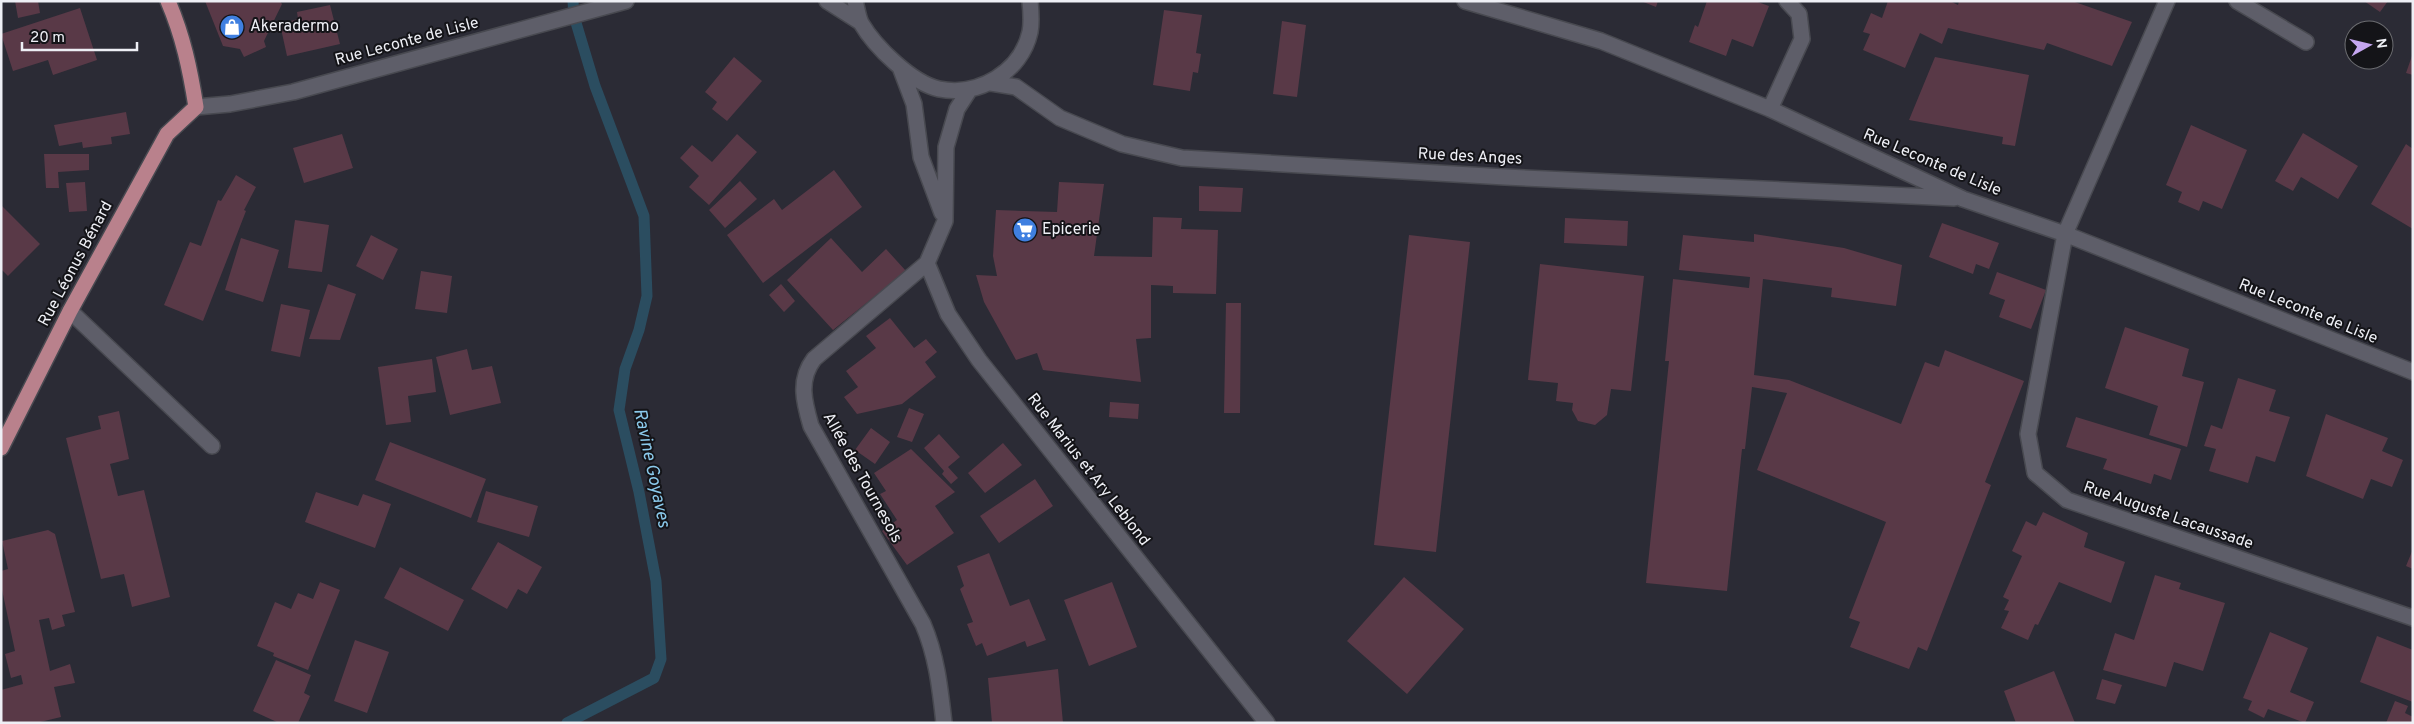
<svg xmlns="http://www.w3.org/2000/svg" width="2414" height="724" font-family="Overpass,sans-serif">
<style>
.lines{fill:none;stroke-linecap:round;stroke-linejoin:round}
.stream{stroke:#2b4d60;stroke-width:11}
.building{fill:#593947}
.minor-casing{stroke:#484950;stroke-width:18}
.major-casing{stroke:#484950;stroke-width:18}
.minor{stroke:#5e5e69;stroke-width:15}
.major{stroke:#b9818c;stroke-width:15}
.labels{text-anchor:middle;dominant-baseline:central;stroke-width:4;stroke-linejoin:round;paint-order:stroke}
.poi-label{font-size:16px;fill:#eeeff5;stroke:#141418;text-anchor:start}
.street-label{font-size:16px;fill:#eeeff5;stroke:#141418}
.water-label{font-size:18px;font-style:italic;fill:#8bcaec;stroke:#141418}
</style>
<rect width="100%" height="100%" fill="#2b2b35"/>
<g class="lines">
<path class="stream" d="M 567,723 L 654,678 L 661,659 L 656,581 L 639,492 L 619,410 L 625,369 L 639,330 L 647,296 L 644,216 L 595,86 L 574,16 L 573,1"/>
</g>
<path class="building" d="M 15,1 L 38,1 L 40,13 L 18,18 Z
M 205,1 L 280,1 L 282,4 L 264,41 L 266,47 L 244,57 L 240,49 L 223,46 Z
M 1641,1 L 1658,1 L 1656,7 Z
M 1707,1 L 1755,1 L 1769,6 L 1753,47 L 1732,39 L 1726,56 L 1689,42 L 1695,25 L 1698,27 Z
M 1888,1 L 1950,1 L 1958,5 L 1959,1 L 2072,1 L 2132,22 L 2112,66 L 2047,43 L 2044,50 L 1948,28 L 1942,44 L 1920,33 L 1905,68 L 1863,50 L 1870,34 L 1863,32 L 1871,13 L 1882,18 Z
M 2364,1 L 2388,1 L 2380,12 Z
M 330,5 L 340,44 L 287,56 L 280,24 L 298,19 L 297,12 Z
M 80,8 L 97,60 L 53,75 L 48,60 L 13,71 L 1,34 Z
M 1164,10 L 1202,15 L 1196,53 L 1201,54 L 1198,73 L 1193,72 L 1190,91 L 1153,85 Z
M 1282,21 L 1306,25 L 1297,97 L 1273,94 Z
M 2413,53 L 2413,75 L 2406,73 Z
M 734,57 L 762,81 L 727,121 L 712,109 L 717,102 L 705,92 Z
M 1935,57 L 2029,75 L 2015,146 L 2002,144 L 2003,137 L 1909,120 Z
M 126,112 L 130,134 L 111,137 L 112,144 L 83,148 L 82,142 L 59,146 L 54,125 Z
M 2191,125 L 2247,150 L 2222,209 L 2203,201 L 2199,211 L 2178,202 L 2182,192 L 2166,185 Z
M 2303,133 L 2358,166 L 2338,199 L 2301,177 L 2293,191 L 2275,181 Z
M 342,134 L 353,168 L 304,183 L 293,148 Z
M 737,134 L 757,152 L 709,205 L 689,187 L 699,176 L 680,158 L 692,145 L 712,162 Z
M 2406,144 L 2413,149 L 2413,229 L 2371,204 Z
M 44,154 L 89,154 L 89,170 L 58,172 L 59,188 L 46,188 Z
M 834,170 L 862,207 L 763,283 L 727,235 L 774,199 L 782,210 Z
M 236,175 L 256,187 L 244,210 L 246,211 L 203,321 L 164,305 L 190,242 L 201,246 L 218,200 L 221,201 Z
M 740,181 L 757,199 L 725,228 L 709,210 Z
M 85,182 L 87,211 L 69,212 L 66,183 Z
M 1059,182 L 1104,184 L 1094,256 L 1152,257 L 1153,217 L 1182,218 L 1181,229 L 1218,230 L 1216,294 L 1173,293 L 1173,286 L 1151,285 L 1151,338 L 1136,339 L 1141,382 L 1043,370 L 1037,353 L 1016,360 L 984,302 L 976,275 L 997,276 L 993,256 L 996,210 L 1057,212 Z
M 1199,186 L 1243,188 L 1241,212 L 1199,211 Z
M 1,205 L 40,244 L 8,276 L 1,269 Z
M 1565,218 L 1628,221 L 1627,246 L 1564,243 Z
M 295,220 L 329,225 L 322,272 L 288,268 Z
M 1942,223 L 1999,243 L 1989,269 L 1976,264 L 1973,274 L 1929,257 Z
M 1754,234 L 1844,248 L 1902,265 L 1896,306 L 1831,297 L 1832,288 L 1763,279 L 1754,375 L 1789,380 L 1901,424 L 1925,362 L 1939,367 L 1945,350 L 2024,381 L 1985,482 L 1991,485 L 1927,651 L 1918,647 L 1909,669 L 1850,647 L 1860,622 L 1849,618 L 1886,522 L 1757,470 L 1787,393 L 1752,387 L 1745,449 L 1742,449 L 1727,591 L 1646,583 L 1669,361 L 1665,361 L 1673,279 L 1749,288 L 1750,277 L 1679,270 L 1683,235 L 1754,242 Z
M 371,235 L 398,249 L 383,280 L 356,266 Z
M 1409,235 L 1470,242 L 1436,552 L 1374,545 Z
M 241,238 L 279,250 L 263,302 L 225,290 Z
M 831,238 L 862,272 L 886,249 L 906,271 L 833,330 L 787,280 Z
M 1540,264 L 1644,276 L 1631,391 L 1611,389 L 1607,415 L 1595,425 L 1578,421 L 1572,410 L 1573,403 L 1556,401 L 1558,383 L 1528,380 Z
M 421,271 L 452,276 L 447,313 L 415,309 Z
M 1997,272 L 2046,290 L 2031,329 L 1999,317 L 2005,300 L 1989,294 Z
M 328,284 L 356,294 L 340,340 L 309,339 Z
M 781,284 L 795,301 L 784,312 L 769,295 Z
M 1226,303 L 1241,303 L 1240,413 L 1224,413 Z
M 281,304 L 310,310 L 300,357 L 271,351 Z
M 890,318 L 914,348 L 926,339 L 937,352 L 925,362 L 936,377 L 902,404 L 857,414 L 844,397 L 858,387 L 846,371 L 876,348 L 866,336 Z
M 2125,327 L 2189,349 L 2182,376 L 2204,382 L 2187,447 L 2149,435 L 2158,406 L 2105,388 Z
M 467,349 L 472,370 L 492,366 L 501,403 L 450,415 L 436,357 Z
M 432,359 L 436,392 L 408,396 L 411,422 L 386,425 L 378,367 Z
M 2238,378 L 2276,390 L 2269,411 L 2290,417 L 2275,462 L 2256,456 L 2248,483 L 2209,471 L 2216,449 L 2204,446 L 2211,425 L 2222,429 Z
M 1110,402 L 1139,404 L 1138,419 L 1109,417 Z
M 909,408 L 924,414 L 912,442 L 897,437 Z
M 119,411 L 129,459 L 110,464 L 118,496 L 144,490 L 170,597 L 132,607 L 124,574 L 101,579 L 66,438 L 101,429 L 98,416 Z
M 2326,414 L 2388,438 L 2382,451 L 2403,460 L 2392,487 L 2371,479 L 2363,499 L 2306,476 Z
M 2076,417 L 2181,449 L 2171,480 L 2154,474 L 2151,484 L 2103,469 L 2107,459 L 2066,447 Z
M 871,428 L 890,442 L 875,464 L 855,450 Z
M 939,434 L 960,457 L 948,467 L 958,478 L 951,484 L 942,474 L 944,471 L 924,448 Z
M 390,442 L 486,479 L 471,518 L 375,480 Z
M 1003,443 L 1022,465 L 985,493 L 968,473 Z
M 911,449 L 955,492 L 935,506 L 954,533 L 907,565 L 882,531 L 897,520 L 880,494 L 886,491 L 874,473 Z
M 1035,479 L 1053,506 L 999,543 L 980,516 Z
M 486,491 L 538,506 L 529,537 L 477,522 Z
M 316,492 L 358,506 L 363,494 L 391,504 L 375,548 L 305,522 Z
M 2043,512 L 2088,533 L 2084,547 L 2125,562 L 2111,603 L 2059,582 L 2038,625 L 2035,624 L 2028,640 L 2001,628 L 2009,611 L 2004,610 L 2009,600 L 2003,597 L 2022,556 L 2012,551 L 2026,521 L 2036,526 Z
M 48,530 L 55,534 L 75,612 L 62,615 L 65,626 L 52,630 L 49,618 L 39,620 L 50,671 L 70,664 L 75,683 L 54,687 L 61,717 L 36,723 L 1,723 L 1,690 L 23,684 L 21,675 L 11,678 L 5,654 L 15,651 L 1,585 L 1,571 L 8,569 L 2,541 Z
M 498,542 L 542,567 L 527,594 L 518,589 L 507,609 L 471,589 Z
M 2413,549 L 2413,569 L 2406,566 Z
M 989,553 L 1010,606 L 1029,599 L 1046,640 L 1027,647 L 1025,641 L 987,656 L 982,643 L 976,646 L 967,624 L 973,622 L 960,589 L 964,586 L 957,566 Z
M 400,567 L 464,600 L 448,631 L 384,598 Z
M 2155,575 L 2181,583 L 2179,589 L 2225,603 L 2203,671 L 2174,662 L 2166,687 L 2103,670 L 2115,633 L 2134,640 Z
M 1404,577 L 1464,629 L 1407,694 L 1347,641 Z
M 320,582 L 340,590 L 308,670 L 273,656 L 274,653 L 257,646 L 275,602 L 291,609 L 298,593 L 313,599 Z
M 1112,582 L 1137,647 L 1089,666 L 1064,600 Z
M 2270,632 L 2308,648 L 2290,692 L 2314,702 L 2305,723 L 2268,709 L 2264,718 L 2248,710 L 2252,701 L 2243,698 Z
M 2377,636 L 2413,650 L 2413,702 L 2360,682 Z
M 355,640 L 389,652 L 367,713 L 334,701 Z
M 276,660 L 311,675 L 304,693 L 310,696 L 298,723 L 279,723 L 253,711 Z
M 1058,669 L 1063,723 L 992,723 L 988,678 Z
M 2054,671 L 2075,723 L 2016,723 L 2004,691 Z
M 2102,679 L 2122,685 L 2115,704 L 2096,699 Z
M 2395,701 L 2408,706 L 2405,713 L 2413,717 L 2413,723 L 2386,723 Z"/>
<g class="lines">
<defs>
<path id="minor" d="M 827,1 L 860,22
M 855,1 C 857,8 858,17 861,23 C 875,47 912,83 939,89 C 979,97 1021,72 1030,32 C 1032,22 1031,11 1030,1
M 1465,1 L 1601,41 L 1770,109 L 1963,199 L 2065,234 L 2413,372
M 2167,1 L 2065,234 L 2028,434 L 2035,473 L 2067,500 L 2413,618
M 2237,1 L 2306,42
M 900,67 L 914,104 L 921,157 L 942,213
M 991,83 L 1016,87 L 1060,118 L 1122,144 L 1182,158 L 1505,177 L 1954,198
M 970,89 L 957,109 L 946,147 L 945,221 L 927,263 L 948,314 L 979,360 L 1267,723
M 196,107 L 230,104 L 293,92 L 626,1
M 1770,109 L 1802,39 L 1799,14 L 1787,1
M 927,263 L 814,359 C 798,380 804,402 811,426 L 923,624 C 937,657 940,688 944,723
M 70,311 L 212,446"/>
<path id="major" d="M 1,448 L 70,311 L 167,134 L 196,107 C 190,69 183,36 168,1"/>
</defs>
<use href="#minor" class="minor-casing"/>
<use href="#major" class="major-casing"/>
<use href="#minor" class="minor"/>
<use href="#major" class="major"/>
</g>
<defs>
<symbol id="shop-disc" viewBox="-11 -11 22 22"><circle r="9.5" fill="#3f7fe0" stroke="#141418"/><path d="M-5-2.5h2.3a2.7 3.5 0 0 1 5.4 0H5L5.5 6h-11ZM-1.5-2.5h3a1.5 2.3 0 0 0-3 0Z" fill="#fff"/></symbol>
<symbol id="supermarket-disc" viewBox="-11 -11 22 22"><circle r="9.5" fill="#3f7fe0" stroke="#141418"/><path d="M-6-5.5h2.5l.6 2H6L4.5 2H-2.5L-4.4-4H-6ZM-1.5 3.2a1.3 1.3 0 1 0 .1 0ZM3 3.2a1.3 1.3 0 1 0 .1 0Z" fill="#fff"/></symbol>
</defs>
<g fill-rule="evenodd">
<use href="#shop-disc" x="218" y="13" width="28" height="28"/>
<use href="#supermarket-disc" x="1011" y="216" width="28" height="28"/>
</g>
<g class="labels">
<g class="poi-label">
<text x="250" y="27">Akeradermo</text>
<text x="1042" y="230">Epicerie</text>
</g>
<g class="street-label">
<text transform="translate(407 42) rotate(-15)">Rue Leconte de Lisle</text>
<text transform="translate(1470 157) rotate(3)">Rue des Anges</text>
<text transform="translate(1932 163) rotate(23)">Rue Leconte de Lisle</text>
<text transform="translate(76 264) rotate(-62)">Rue Léonus Bénard</text>
<text transform="translate(2308 312) rotate(22)">Rue Leconte de Lisle</text>
<text transform="translate(1088 470) rotate(52)">Rue Marius et Ary Leblond</text>
<text transform="translate(862 478) rotate(61)">Allée des Tournesols</text>
<text transform="translate(2168 516) rotate(19)">Rue Auguste Lacaussade</text>
</g>
<g class="water-label">
<text transform="translate(651 468) rotate(78)">Ravine Goyaves</text>
</g>
</g>
<rect width="2414" height="724" fill="none" stroke="#eeeff5" stroke-width="5"/>
<g transform="translate(2369 45) rotate(82)"><circle r="24" fill="#141418" stroke="#6b6c70"/>
<path d="M0-4L9 19L0 12L-9 19Z" fill="#c5a6f0"/>
<text y="-8" font-size="14" font-weight="bold" text-anchor="middle" fill="#eeeff5">N</text>
</g>
<path d="M22 42v8h115v-8" fill="none" stroke="#eeeff5" stroke-width="2.5"/>
<text x="30" y="42" font-size="15" fill="#eeeff5" stroke="#141418" stroke-width="4" paint-order="stroke">20 m</text>
</svg>
